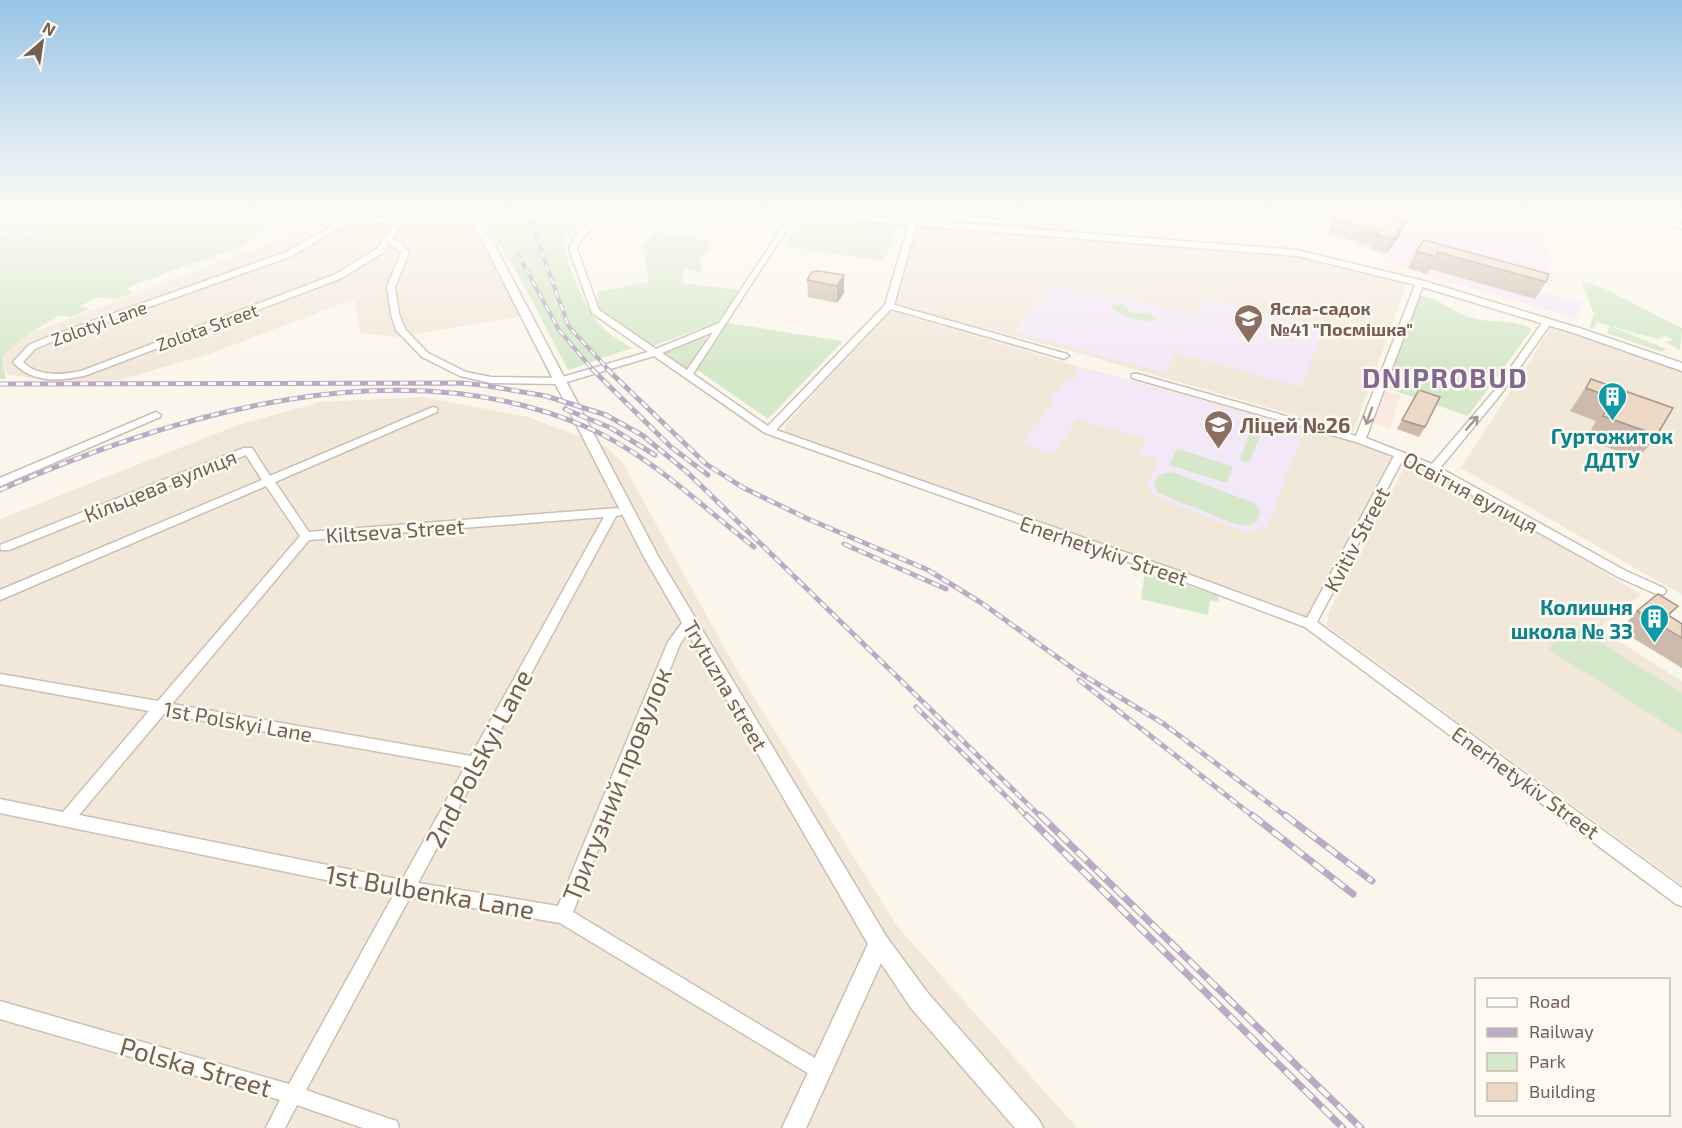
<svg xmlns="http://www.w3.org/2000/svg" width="1682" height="1128" font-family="'Exo 2',sans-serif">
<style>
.residential{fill:#f2e8da}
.commercial{fill:#fae9e0}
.industrial{fill:#ede8e3}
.education{fill:#f3e8f8}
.green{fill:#d5e8ca}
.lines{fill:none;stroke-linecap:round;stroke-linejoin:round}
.minor-casing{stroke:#ccbfb2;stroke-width:3}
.tertiary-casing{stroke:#ccbfb2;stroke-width:3}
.minor{fill:#fff;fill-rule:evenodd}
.tertiary{fill:#fff;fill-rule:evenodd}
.rail-far2-casing{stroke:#baaac5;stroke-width:4}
.rail-far1-casing{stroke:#baaac5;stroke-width:5}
.rail-casing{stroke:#baaac5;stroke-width:7}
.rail-far2{stroke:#fefaf2;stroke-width:2;stroke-dasharray:7;stroke-linecap:butt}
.rail-far1{stroke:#fefaf2;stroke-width:3;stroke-dasharray:8;stroke-linecap:butt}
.rail{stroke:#fefaf2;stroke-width:4.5;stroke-dasharray:13;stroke-linecap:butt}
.wall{fill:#cdbaaa}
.shaded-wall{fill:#a7978b}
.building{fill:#eed8c6;stroke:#a7978b;stroke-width:1.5}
.oneway{stroke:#a5978d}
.labels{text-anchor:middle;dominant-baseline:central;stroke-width:5;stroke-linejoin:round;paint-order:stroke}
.far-education-label{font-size:18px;font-weight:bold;fill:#785e54;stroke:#fefaf2;text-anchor:start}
.far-street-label{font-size:18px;fill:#745f50;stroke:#fefaf2}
.education-label{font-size:21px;font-weight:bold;fill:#785e54;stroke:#fefaf2;text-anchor:start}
.culture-label{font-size:21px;font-weight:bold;fill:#0d838f;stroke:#fefaf2}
.street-label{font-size:21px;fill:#745f50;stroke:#fefaf2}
.near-street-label{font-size:26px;fill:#745f50;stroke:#fefaf2}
.district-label{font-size:27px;font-weight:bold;letter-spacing:1.5px;fill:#85688f;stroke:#fefaf2}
</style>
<rect width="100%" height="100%" fill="#fbf6eb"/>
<path class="residential" d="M 353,212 L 427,215 L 469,224 L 522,316 L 398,337 L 360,333 L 354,299 L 212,353 L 119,380 L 53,382 L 7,374 L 2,356 L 28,334 Z
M 917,226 L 1262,253 L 1327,261 L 1408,281 L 1353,432 L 1064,349 L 893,305 Z
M 891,311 L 1070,364 L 1386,451 L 1394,456 L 1310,615 L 1302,617 L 785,436 L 785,425 Z
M 1552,326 L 1682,370 L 1682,595 L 1461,468 Z
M 423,397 L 528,417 L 605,446 L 622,462 L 735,667 L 897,926 L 1077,1128 L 0,1128 L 0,519 L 238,425 L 321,402 Z
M 1406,464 L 1447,478 L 1641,594 L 1599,629 L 1682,681 L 1682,885 L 1327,626 L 1329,611 Z"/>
<path class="commercial" d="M 1382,390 L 1401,395 L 1390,428 L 1370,422 Z"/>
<path class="industrial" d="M 0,212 L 80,212 L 19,240 L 0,235 Z"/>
<path class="education" d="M 1275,212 L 1508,212 L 1551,223 L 1541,245 L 1550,247 L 1547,255 L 1552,256 L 1537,290 L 1582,303 L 1576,318 L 1407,270 L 1378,254 L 1326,235 L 1306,221 Z
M 1049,287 L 1111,294 L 1195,316 L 1164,373 L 1015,332 Z
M 1206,298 L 1322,332 L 1301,387 L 1176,353 Z
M 1077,367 L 1299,428 L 1303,433 L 1267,527 L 1247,533 L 1154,495 L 1147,485 L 1158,460 L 1140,454 L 1146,439 L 1077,419 L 1055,455 L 1022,444 L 1047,408 L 1054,405 L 1051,399 L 1066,379 L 1077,378 L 1078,376 L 1073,370 Z"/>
<path class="green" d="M 80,212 L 353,212 L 301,227 L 274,224 L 243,247 L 190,264 L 127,288 L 133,293 L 116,299 L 98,297 L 80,306 L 90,309 L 70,317 L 59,316 L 28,334 L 2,356 L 6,379 L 0,379 L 0,235 L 19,240 Z
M 477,212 L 592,212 L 565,237 C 564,253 568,263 574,278 C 590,315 596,328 632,348 L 568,370 L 513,265 Z
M 824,212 L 928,212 L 921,220 Z
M 938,217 L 1038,225 L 1039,222 L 1062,227 L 1061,231 L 1056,232 L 933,222 L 1011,226 L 932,219 Z
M 810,222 L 882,226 L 892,229 L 894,235 L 885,258 L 878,260 L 790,247 L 787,241 L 800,224 Z
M 655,232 L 715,241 L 706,248 L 709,249 L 700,259 L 702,273 L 684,269 L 681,283 L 740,290 L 717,322 L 650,347 L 599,310 L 597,292 L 649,282 L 643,245 Z
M 1582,282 L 1597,285 L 1682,328 L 1680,350 L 1665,342 L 1674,340 L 1665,336 L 1658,339 L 1610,326 L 1666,349 L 1662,352 L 1607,333 L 1610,326 L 1597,322 L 1594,329 L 1589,327 L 1594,315 Z
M 1420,296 C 1437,296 1454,313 1472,318 C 1492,324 1513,318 1532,329 L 1468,416 L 1384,387 Z
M 1115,303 L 1122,304 L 1132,313 L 1149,313 L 1157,318 C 1147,326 1119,316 1111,307 Z
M 727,323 L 843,341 L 768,419 L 696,369 Z
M 703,337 L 708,340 L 689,367 L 681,368 L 663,356 L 667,351 Z
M 1259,425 L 1263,429 L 1250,461 L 1243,462 L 1240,459 L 1252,426 Z
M 1177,449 L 1233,466 L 1227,483 L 1169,465 Z
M 1172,472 L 1254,503 L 1260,511 L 1257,522 L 1249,526 L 1237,525 L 1158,493 L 1154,485 L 1159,475 Z
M 1145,571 L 1218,596 L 1219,602 L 1210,600 L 1208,615 L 1141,599 Z
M 1574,626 L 1682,693 L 1682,734 L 1548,649 Z"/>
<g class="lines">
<defs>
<path id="minor" d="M 598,212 L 606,212 L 581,240 L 577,249 L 599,310 L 656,349 L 719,323 L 792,212 L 798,212 L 693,374 L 768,426 L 885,305 L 909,223 L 916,221 L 917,223 L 894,305 L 1067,354 L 1069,356 L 1064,359 L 1061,358 L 891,309 L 776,430 L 1193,576 L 1307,618 L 1394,456 L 1356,442 L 1132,378 L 1132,374 L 1138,374 L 1356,436 L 1416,283 L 1423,281 L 1424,283 L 1366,438 L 1432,464 L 1495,390 L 1544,320 L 1550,320 L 1552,322 L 1501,394 L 1440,468 L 1626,571 L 1664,588 L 1666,591 L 1664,594 L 1656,594 L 1618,577 L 1415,463 L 1403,459 L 1317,622 L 1682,888 L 1682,906 L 1676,904 L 1305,627 L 1185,582 L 765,433 L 654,356 L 560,384 L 491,383 L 460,376 L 422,357 L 396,330 L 391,314 L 387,287 L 401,253 L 389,243 L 384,252 L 342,278 L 87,375 C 62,381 32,384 13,362 L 29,345 L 45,338 L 286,252 L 353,214 L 398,220 L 402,222 L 392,239 L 402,244 L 409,253 L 395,287 L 399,314 L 405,329 L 428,353 L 466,372 L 491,377 L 559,378 L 648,352 L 592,313 L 569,249 L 574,237 ZM 357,218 L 393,224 L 378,248 L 336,274 L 81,371 C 62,375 38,377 23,362 L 35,349 L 51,342 L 292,256 ZM 713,332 L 687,370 L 662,353 Z
M 1634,212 L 1646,212 L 1682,224 L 1682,229 Z
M 927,214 L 1010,220 L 1019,216 L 1066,221 L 1070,223 L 1066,225 L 1020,220 L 1011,224 L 933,219 L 932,224 L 928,226 L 924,224 Z
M 433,407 L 437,408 L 437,412 L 275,482 L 309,532 L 617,508 L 623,512 L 621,515 L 616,516 L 418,883 L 558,906 L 668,642 L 685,619 L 693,619 L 695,622 L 680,644 L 573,912 L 828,1066 L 831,1072 L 828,1078 L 822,1081 L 816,1078 L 560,923 L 410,897 L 306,1090 L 390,1119 L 397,1121 L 399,1128 L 363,1128 L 297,1105 L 285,1128 L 266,1128 L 280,1100 L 0,1019 L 0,1001 L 289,1084 L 394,894 L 0,813 L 0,799 L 63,812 L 149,711 L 0,684 L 0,674 L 158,701 L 300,536 L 266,486 L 0,600 L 0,590 L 262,480 L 246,455 L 9,550 L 1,550 L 0,545 L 244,448 L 252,448 L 270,476 ZM 604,517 L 471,756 L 172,704 L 309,540 ZM 164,714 L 465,767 L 402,880 L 79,815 Z
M 156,412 L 161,415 L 160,417 L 0,486 L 0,478 Z"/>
<path id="tertiary" d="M 462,212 L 472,212 L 493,242 L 658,556 L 886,936 L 927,992 L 1039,1120 L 1043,1128 L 1015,1128 L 911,1008 L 881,963 L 806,1128 L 782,1128 L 868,944 L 644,557 L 483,242 Z
M 776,212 L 818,212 L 1297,250 L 1424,281 L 1582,329 L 1682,363 L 1682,371 L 1574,333 L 1416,285 L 1297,256 L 781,215 Z"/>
</defs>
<use href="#minor" class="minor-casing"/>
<use href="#tertiary" class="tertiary-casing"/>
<use href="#minor" class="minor"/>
<use href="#tertiary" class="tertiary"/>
<defs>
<path id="rail-far2" d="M 527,212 L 569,327 L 609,370
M 519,256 L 559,330 L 593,370"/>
<path id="rail-far1" d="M 592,369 L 671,447 L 708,475
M 607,369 L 706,464 L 742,487 L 808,519 L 928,570 L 983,604 L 1078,672 L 1164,724 L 1287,817
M 0,384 L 461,383 L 482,385 L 546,396 L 606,415 L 642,435 L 687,472 L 1041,817
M 565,409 L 611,428 L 655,455
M 0,490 C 176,413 398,347 584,426 C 648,453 700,505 754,547
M 844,544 L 946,589
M 1079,680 L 1254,817
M 916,707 L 1027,817"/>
<path id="rail" d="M 1026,815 L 1343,1128
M 1040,815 L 1361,1128
M 1252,815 L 1353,894
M 1285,815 L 1372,881"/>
</defs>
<use href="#rail-far2" class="rail-far2-casing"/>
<use href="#rail-far1" class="rail-far1-casing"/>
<use href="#rail" class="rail-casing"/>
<use href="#rail-far2" class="rail-far2"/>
<use href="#rail-far1" class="rail-far1"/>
<use href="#rail" class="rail"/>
</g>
<path class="wall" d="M 1281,212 L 1313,212 L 1307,219 Z
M 1351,212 L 1402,212 L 1397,219 L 1400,235 L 1387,253 L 1370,249 L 1371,246 L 1328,233 L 1333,220 L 1349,215 Z
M 1424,240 L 1546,282 L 1535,299 L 1430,269 L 1427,274 L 1408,268 L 1416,251 Z
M 844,275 L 844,293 L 837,303 L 808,297 L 807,280 Z
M 1591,379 L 1657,435 L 1638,459 L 1586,439 L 1596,421 L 1570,411 Z
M 1419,390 L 1425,427 L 1419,437 L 1397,429 Z
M 1678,606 L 1669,616 L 1682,624 L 1682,668 L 1620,630 L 1637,611 Z"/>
<path class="shaded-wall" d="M 1309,212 L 1313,212 L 1307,219 Z
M 1398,212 L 1402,212 L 1388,232 L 1394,218 Z
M 1406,221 L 1400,235 L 1387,253 L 1393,239 Z
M 844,275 L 844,293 L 837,303 L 837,286 Z"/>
<path class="building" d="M 1340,212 L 1349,215 L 1351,212 L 1398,212 L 1394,218 L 1406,221 L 1393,239 L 1376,235 L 1378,232 L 1333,220 Z
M 1424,240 L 1549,274 L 1546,282 L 1438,252 L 1436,257 L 1416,251 Z
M 818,271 L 844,275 L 837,286 L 807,280 L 812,272 Z
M 1591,379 L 1673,408 L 1657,435 L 1603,416 L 1613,398 L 1586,388 Z
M 1419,390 L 1440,397 L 1425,427 L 1402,420 Z
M 1658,594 L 1678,606 L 1668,615 L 1682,624 L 1682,638 L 1637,611 Z"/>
<defs><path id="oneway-shaft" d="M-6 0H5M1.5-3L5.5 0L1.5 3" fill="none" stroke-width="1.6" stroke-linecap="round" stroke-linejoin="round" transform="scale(1.5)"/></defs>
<g class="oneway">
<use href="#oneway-shaft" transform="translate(1369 416) rotate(110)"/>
<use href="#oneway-shaft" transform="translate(1472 423) rotate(-49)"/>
</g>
<linearGradient id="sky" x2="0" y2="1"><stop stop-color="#98c4e6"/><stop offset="0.57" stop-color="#fdfbf6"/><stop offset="1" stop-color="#fdfbf6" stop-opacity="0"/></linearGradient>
<rect width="1682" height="370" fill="url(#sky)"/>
<defs>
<symbol id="school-pin" viewBox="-11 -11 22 30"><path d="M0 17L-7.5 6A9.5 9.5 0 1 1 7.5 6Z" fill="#8d6e63" stroke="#fefaf2"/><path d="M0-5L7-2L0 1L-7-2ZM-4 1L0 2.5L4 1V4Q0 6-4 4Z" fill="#fff"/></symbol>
<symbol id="building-pin" viewBox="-11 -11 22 30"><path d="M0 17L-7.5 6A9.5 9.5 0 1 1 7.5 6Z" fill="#0f9aa8" stroke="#fefaf2"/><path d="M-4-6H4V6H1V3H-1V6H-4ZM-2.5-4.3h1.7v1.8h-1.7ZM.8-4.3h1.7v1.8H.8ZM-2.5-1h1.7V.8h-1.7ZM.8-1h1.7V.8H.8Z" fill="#fff"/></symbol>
</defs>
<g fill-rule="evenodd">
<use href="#school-pin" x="1232" y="302" width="33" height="45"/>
<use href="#building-pin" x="1596" y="380" width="33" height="45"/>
<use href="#school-pin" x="1202" y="408" width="33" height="45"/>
<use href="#building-pin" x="1638" y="602" width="33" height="45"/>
</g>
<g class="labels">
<g class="far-education-label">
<text x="1270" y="308">Ясла-садок<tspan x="1270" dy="21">№41 "Посмішка"</tspan></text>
</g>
<g class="far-street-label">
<text transform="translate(99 323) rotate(-20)">Zolotyi Lane</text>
<text transform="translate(207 327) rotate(-20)">Zolota Street</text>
</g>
<g class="education-label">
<text x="1240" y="424">Ліцей №26</text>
</g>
<g class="culture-label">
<text x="1612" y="435">Гуртожиток<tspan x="1612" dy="24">ДДТУ</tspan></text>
<text x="1633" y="606" text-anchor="end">Колишня<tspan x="1633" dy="24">школа № 33</tspan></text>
</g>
<g class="street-label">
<text transform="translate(160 485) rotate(-22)">Кільцева вулиця</text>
<text transform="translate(1471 492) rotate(28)">Освітня вулиця</text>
<text transform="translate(395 530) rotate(-4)">Kiltseva Street</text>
<text transform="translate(1356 539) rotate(-62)">Kvitiv Street</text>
<text transform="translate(1104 550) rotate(19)">Enerhetykiv Street</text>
<text transform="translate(726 685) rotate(60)">Trytuzna street</text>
<text transform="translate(238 721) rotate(10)">1st Polskyi Lane</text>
<text transform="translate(1526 782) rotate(36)">Enerhetykiv Street</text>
</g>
<g class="near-street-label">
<text transform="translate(478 758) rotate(-62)">2nd Polskyi Lane</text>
<text transform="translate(616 784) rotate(-68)">Тритузний провулок</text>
<text transform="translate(430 891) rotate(10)">1st Bulbenka Lane</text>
<text transform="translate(196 1066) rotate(16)">Polska Street</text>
</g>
<g class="district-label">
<text x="1445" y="377">DNIPROBUD</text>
</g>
</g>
<rect x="1475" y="978" width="195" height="138" fill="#fefaf2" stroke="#c7bcb1" stroke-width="1.5"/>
<rect x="1487" y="998" width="30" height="9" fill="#ffffff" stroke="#c7bcb1" stroke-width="1.5"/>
<text x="1529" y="1008" font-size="18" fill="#745f50">Road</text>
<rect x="1487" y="1028" width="30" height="9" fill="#baaac5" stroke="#c7bcb1" stroke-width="1.5"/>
<text x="1529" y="1038" font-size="18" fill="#745f50">Railway</text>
<rect x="1487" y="1053" width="30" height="18" fill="#d5e8ca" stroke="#c7bcb1" stroke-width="1.5"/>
<text x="1529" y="1068" font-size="18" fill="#745f50">Park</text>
<rect x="1487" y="1083" width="30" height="18" fill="#eed8c6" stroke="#c7bcb1" stroke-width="1.5"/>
<text x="1529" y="1098" font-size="18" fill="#745f50">Building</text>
<g transform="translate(42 42) rotate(29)" stroke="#fefaf2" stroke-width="4.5" paint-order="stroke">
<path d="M0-4.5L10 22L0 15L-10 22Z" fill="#745f50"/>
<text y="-9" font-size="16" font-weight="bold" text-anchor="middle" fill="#745f50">N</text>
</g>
</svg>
